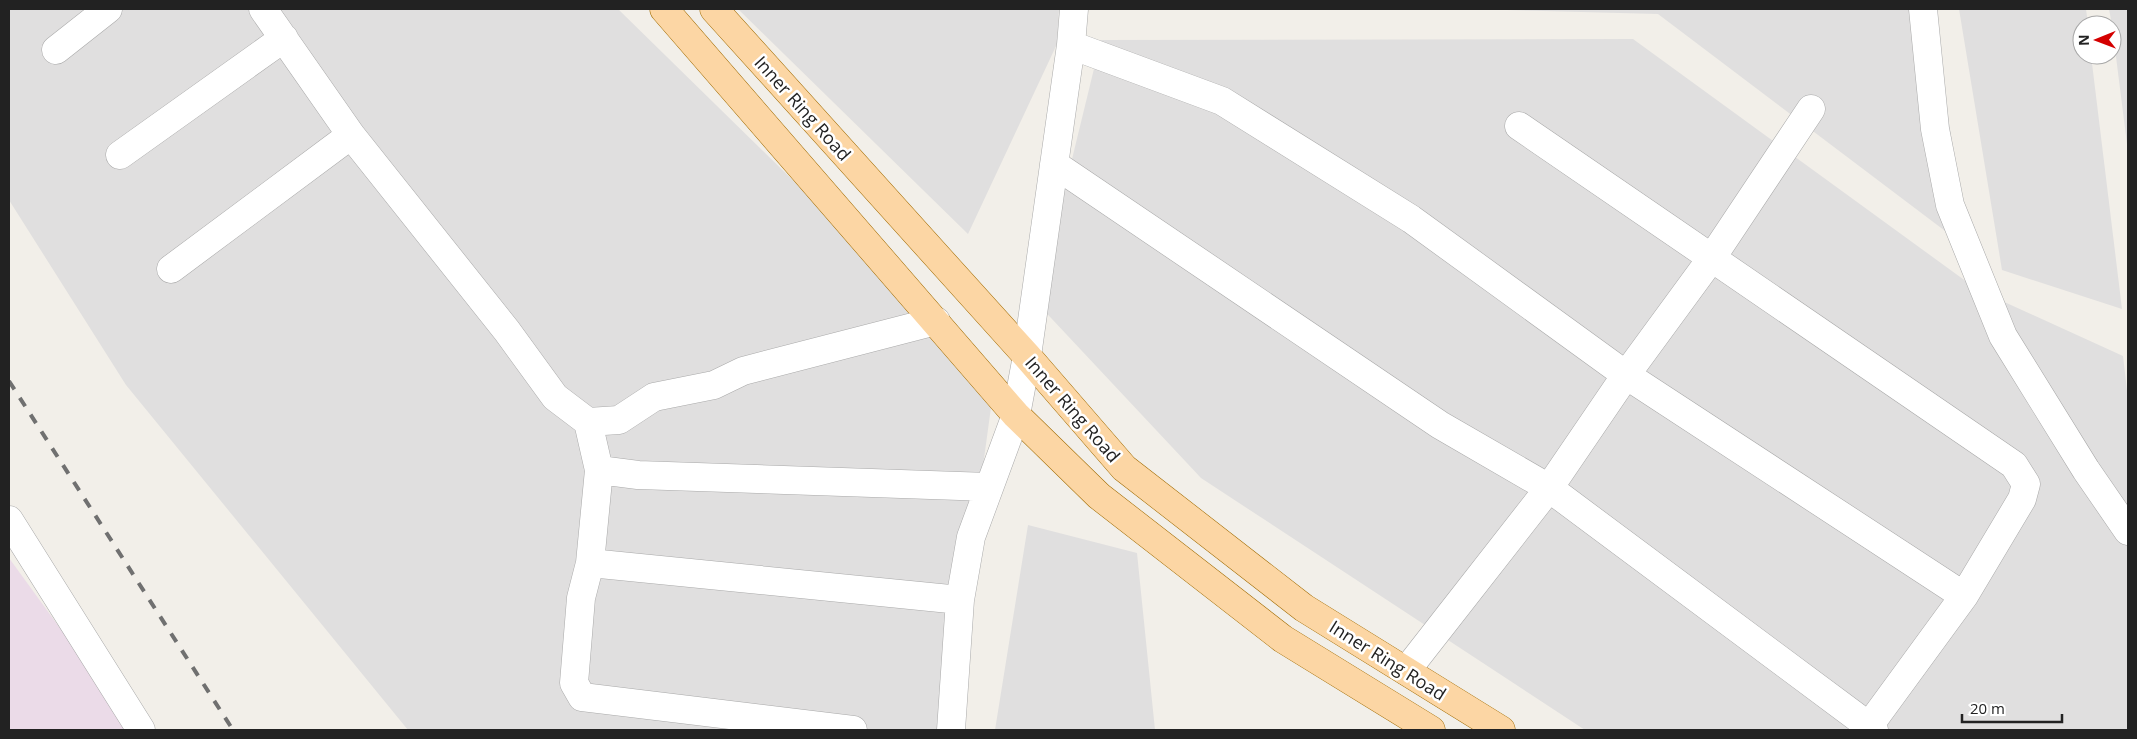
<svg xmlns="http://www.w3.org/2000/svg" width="2137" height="739" font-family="'Open Sans',sans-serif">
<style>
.residential{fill:#e0dfdf}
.industrial{fill:#ebdbe8}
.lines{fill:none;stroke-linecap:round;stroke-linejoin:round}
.minor-casing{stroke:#a9a9a9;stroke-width:29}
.major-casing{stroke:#a06b00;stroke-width:29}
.minor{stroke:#fff;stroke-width:28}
.major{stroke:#fcd6a4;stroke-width:28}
.rail{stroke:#707070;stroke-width:4;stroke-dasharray:10 10;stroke-linecap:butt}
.labels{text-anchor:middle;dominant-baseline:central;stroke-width:5;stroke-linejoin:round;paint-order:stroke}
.street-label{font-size:18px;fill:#222;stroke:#fff}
</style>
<rect width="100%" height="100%" fill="#f2efe9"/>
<path class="residential" d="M 9,9 L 618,9 L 995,378 L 947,730 L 408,730 L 126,385 L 9,200 Z
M 738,9 L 1059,9 L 1057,44 L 968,234 Z
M 1470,9 L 1931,9 L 1969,249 L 1658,14 Z
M 1959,9 L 2086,9 L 2088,25 L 2082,25 L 2082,55 L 2091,55 L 2122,309 L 2002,270 Z
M 2109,9 L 2128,9 L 2128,152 L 2112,25 Z
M 1633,39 L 1978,290 L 2123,356 L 2128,399 L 2128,730 L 1585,730 L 1201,478 L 1037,303 L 1101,40 Z
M 1028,525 L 1137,553 L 1155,730 L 995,730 Z"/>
<path class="industrial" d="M 9,558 L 134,730 L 9,730 Z"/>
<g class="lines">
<defs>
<path id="minor" d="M 263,9 L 351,135 L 507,331 L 555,397 L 588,422 L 599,470 L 638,475 L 989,487
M 1923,9 L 1935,129 L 1950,205 L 2003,336 L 2086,470 L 2128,531
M 1071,45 L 1222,101 L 1411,219 L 1626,375 L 1964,596
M 56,50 L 108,9
M 1519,126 L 2014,465 L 2026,484 L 2022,499 L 1964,596 L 1866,730
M 120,155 L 284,38
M 1054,164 L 1440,425 L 1549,488 L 1874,730
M 171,269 L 351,135
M 588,422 L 619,420 L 654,397 L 714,385 L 743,371 L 936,321
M 9,520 L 141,730
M 590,563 L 599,470
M 1406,671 L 1549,488 L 1626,375 L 1711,259 L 1811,109
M 853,730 L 582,697 L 574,683 L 581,598 L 590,563 L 960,600
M 951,730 L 960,600 L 971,537 L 1016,415 L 1027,356 L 1071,45 L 1074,9"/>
<path id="major" d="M 664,9 L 1016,415 L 1099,496 L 1283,639 L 1431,730
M 714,9 L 1027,356 L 1124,468 L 1304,608 L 1501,730"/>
</defs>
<use href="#minor" class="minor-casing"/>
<use href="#major" class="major-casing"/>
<use href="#minor" class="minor"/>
<use href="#major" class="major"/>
<path class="rail" d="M 9,381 L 233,730"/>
</g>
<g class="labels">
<g class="street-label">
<text transform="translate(803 108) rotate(48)">Inner Ring Road</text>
<text transform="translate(1073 409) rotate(49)">Inner Ring Road</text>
<text transform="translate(1388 660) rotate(32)">Inner Ring Road</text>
</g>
</g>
<rect width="2137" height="739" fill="none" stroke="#222222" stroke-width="20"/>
<g transform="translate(2097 40) rotate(269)"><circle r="24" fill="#ffffff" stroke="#a7a7a7"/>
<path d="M0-4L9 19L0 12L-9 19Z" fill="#d40000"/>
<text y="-8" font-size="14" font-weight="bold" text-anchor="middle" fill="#222222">N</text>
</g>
<path d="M1962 714v8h100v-8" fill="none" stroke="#222222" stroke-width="2.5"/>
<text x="1970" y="714" font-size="15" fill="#222222" stroke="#ffffff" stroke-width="4" paint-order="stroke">20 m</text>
</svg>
